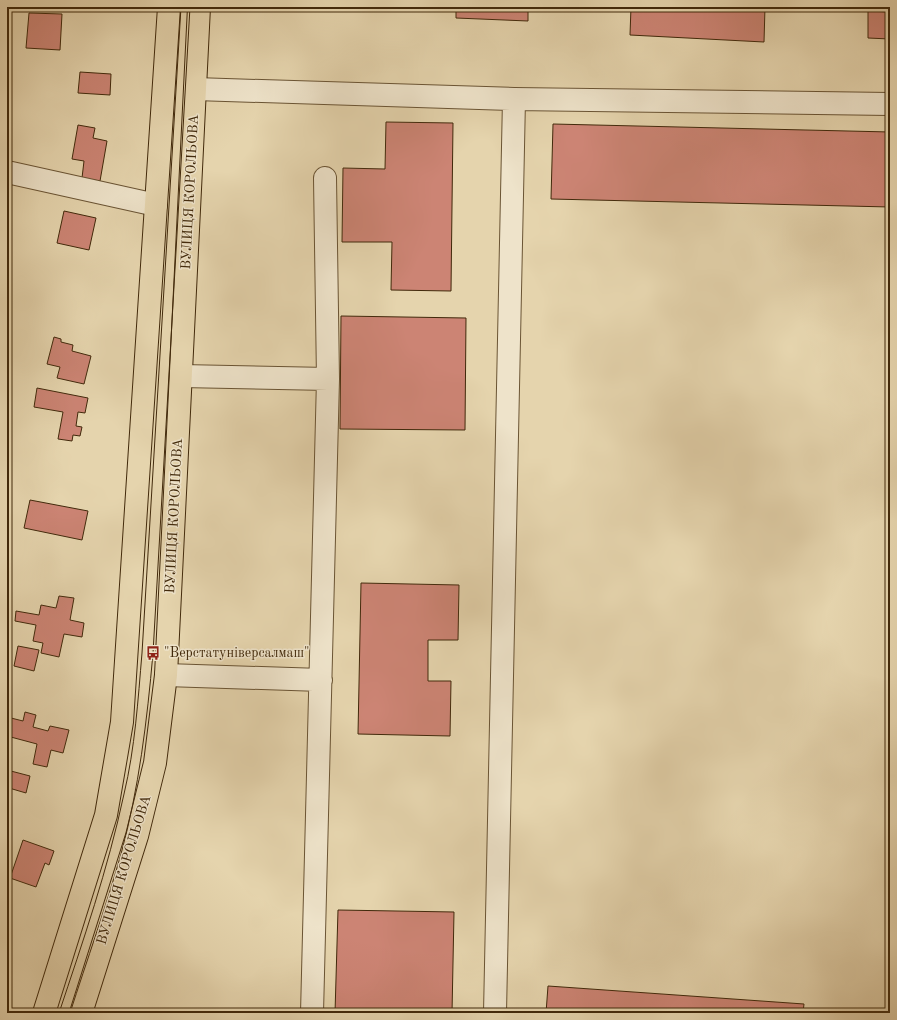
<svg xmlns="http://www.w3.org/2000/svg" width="897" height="1020" font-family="'Old Standard TT',serif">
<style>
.building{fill:#cc8474;stroke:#41290b}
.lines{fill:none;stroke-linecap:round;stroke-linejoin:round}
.minor-casing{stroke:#6a5434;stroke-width:24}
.major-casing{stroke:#41290b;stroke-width:24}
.minor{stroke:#eee3ca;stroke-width:22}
.major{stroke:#e5d4ad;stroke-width:22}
.tram{stroke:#41290b;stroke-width:1}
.labels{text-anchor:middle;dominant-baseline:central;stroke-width:3;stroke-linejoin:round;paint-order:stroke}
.street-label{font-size:14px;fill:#41290b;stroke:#eee3ca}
.poi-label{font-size:14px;fill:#41290b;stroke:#eee3ca;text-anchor:start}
</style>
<rect width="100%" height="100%" fill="#e5d4ad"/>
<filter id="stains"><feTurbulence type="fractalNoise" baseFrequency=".005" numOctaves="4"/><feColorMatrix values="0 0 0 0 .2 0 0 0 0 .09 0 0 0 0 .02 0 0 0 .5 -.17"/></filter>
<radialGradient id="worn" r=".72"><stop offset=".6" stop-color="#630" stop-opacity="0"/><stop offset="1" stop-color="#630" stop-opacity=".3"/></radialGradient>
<path class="building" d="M 456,7 L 528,7 L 528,21 L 456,18 Z
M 631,7 L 765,7 L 764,42 L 630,35 Z
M 868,11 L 890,12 L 890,39 L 868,38 Z
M 29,13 L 62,14 L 60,50 L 26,48 Z
M 80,72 L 111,74 L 110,95 L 78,93 Z
M 386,122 L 453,123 L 451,291 L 391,290 L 392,242 L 342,242 L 343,168 L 385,169 Z
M 553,124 L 890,132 L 890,207 L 551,199 Z
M 78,125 L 95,128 L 93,138 L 107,141 L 100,181 L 82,178 L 84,161 L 72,159 Z
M 64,211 L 96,218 L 89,250 L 57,243 Z
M 341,316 L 466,318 L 465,430 L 340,429 Z
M 54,337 L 61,339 L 61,342 L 73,345 L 72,351 L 91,356 L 84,384 L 57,378 L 60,367 L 47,364 Z
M 37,388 L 88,398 L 85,413 L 78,412 L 76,426 L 82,427 L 80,436 L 73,435 L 72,441 L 58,439 L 63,412 L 34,407 Z
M 30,500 L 88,511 L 82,540 L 24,528 Z
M 361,583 L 459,585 L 458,640 L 428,640 L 428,681 L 451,681 L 450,736 L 358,734 Z
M 59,596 L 74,598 L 70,620 L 84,623 L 82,637 L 64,634 L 59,657 L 41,653 L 43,643 L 33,641 L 36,625 L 15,621 L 16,611 L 39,615 L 41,605 L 56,608 Z
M 18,646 L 39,650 L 34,671 L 14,666 Z
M 25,712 L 36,715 L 33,727 L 48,731 L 50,726 L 69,730 L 63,753 L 51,750 L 47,767 L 33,764 L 37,744 L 7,736 L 7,717 L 23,721 Z
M 7,770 L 30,776 L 26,793 L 9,788 L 7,795 Z
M 23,840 L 54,851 L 49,865 L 45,863 L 36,887 L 10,878 Z
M 338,910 L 454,912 L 452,1013 L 335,1013 Z
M 548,986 L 804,1004 L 803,1013 L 546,1013 Z"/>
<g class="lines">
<defs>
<path id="minor" d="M 195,89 L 514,99 L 890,104
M 7,172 L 156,205
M 181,376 L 328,379
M 166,675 L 321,680
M 312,1013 L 328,379 L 325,178
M 495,1013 L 514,99"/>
<path id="major" d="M 44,1013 L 106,815 L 122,722 L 169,7
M 81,1013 L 137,836 L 155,763 L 166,675 L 199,7"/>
</defs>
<use href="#minor" class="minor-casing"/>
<use href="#major" class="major-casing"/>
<use href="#minor" class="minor"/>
<use href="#major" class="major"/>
<path class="tram" d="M 59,1013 C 83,941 108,869 124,794 C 135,748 138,700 142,653 L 181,7
M 70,1013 C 87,960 106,907 121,854 C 139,788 147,721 153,653 L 190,7"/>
</g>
<defs>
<symbol id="bus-bare" viewBox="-9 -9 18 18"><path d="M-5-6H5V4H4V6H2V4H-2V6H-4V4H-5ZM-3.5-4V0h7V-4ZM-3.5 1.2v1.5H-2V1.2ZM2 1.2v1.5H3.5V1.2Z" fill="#8f2418" stroke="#eee3ca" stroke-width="2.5" paint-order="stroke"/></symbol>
</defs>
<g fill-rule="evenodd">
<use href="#bus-bare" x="143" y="643" width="20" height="20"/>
</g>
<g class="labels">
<g class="street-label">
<text transform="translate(190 192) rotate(-87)">ВУЛИЦЯ КОРОЛЬОВА</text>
<text transform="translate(174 516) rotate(-87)">ВУЛИЦЯ КОРОЛЬОВА</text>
<text transform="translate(124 870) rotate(-73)">ВУЛИЦЯ КОРОЛЬОВА</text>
</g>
<g class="poi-label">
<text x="164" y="653">"Верстатуніверсалмаш"</text>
</g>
</g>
<rect width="897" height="1020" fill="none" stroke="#e5d4ad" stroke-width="24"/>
<rect x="8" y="8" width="881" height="1004" fill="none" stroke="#41290b" stroke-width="2"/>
<rect x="12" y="12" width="873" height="996" fill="none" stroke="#41290b"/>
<rect width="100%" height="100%" filter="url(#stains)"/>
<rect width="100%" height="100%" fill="url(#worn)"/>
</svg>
